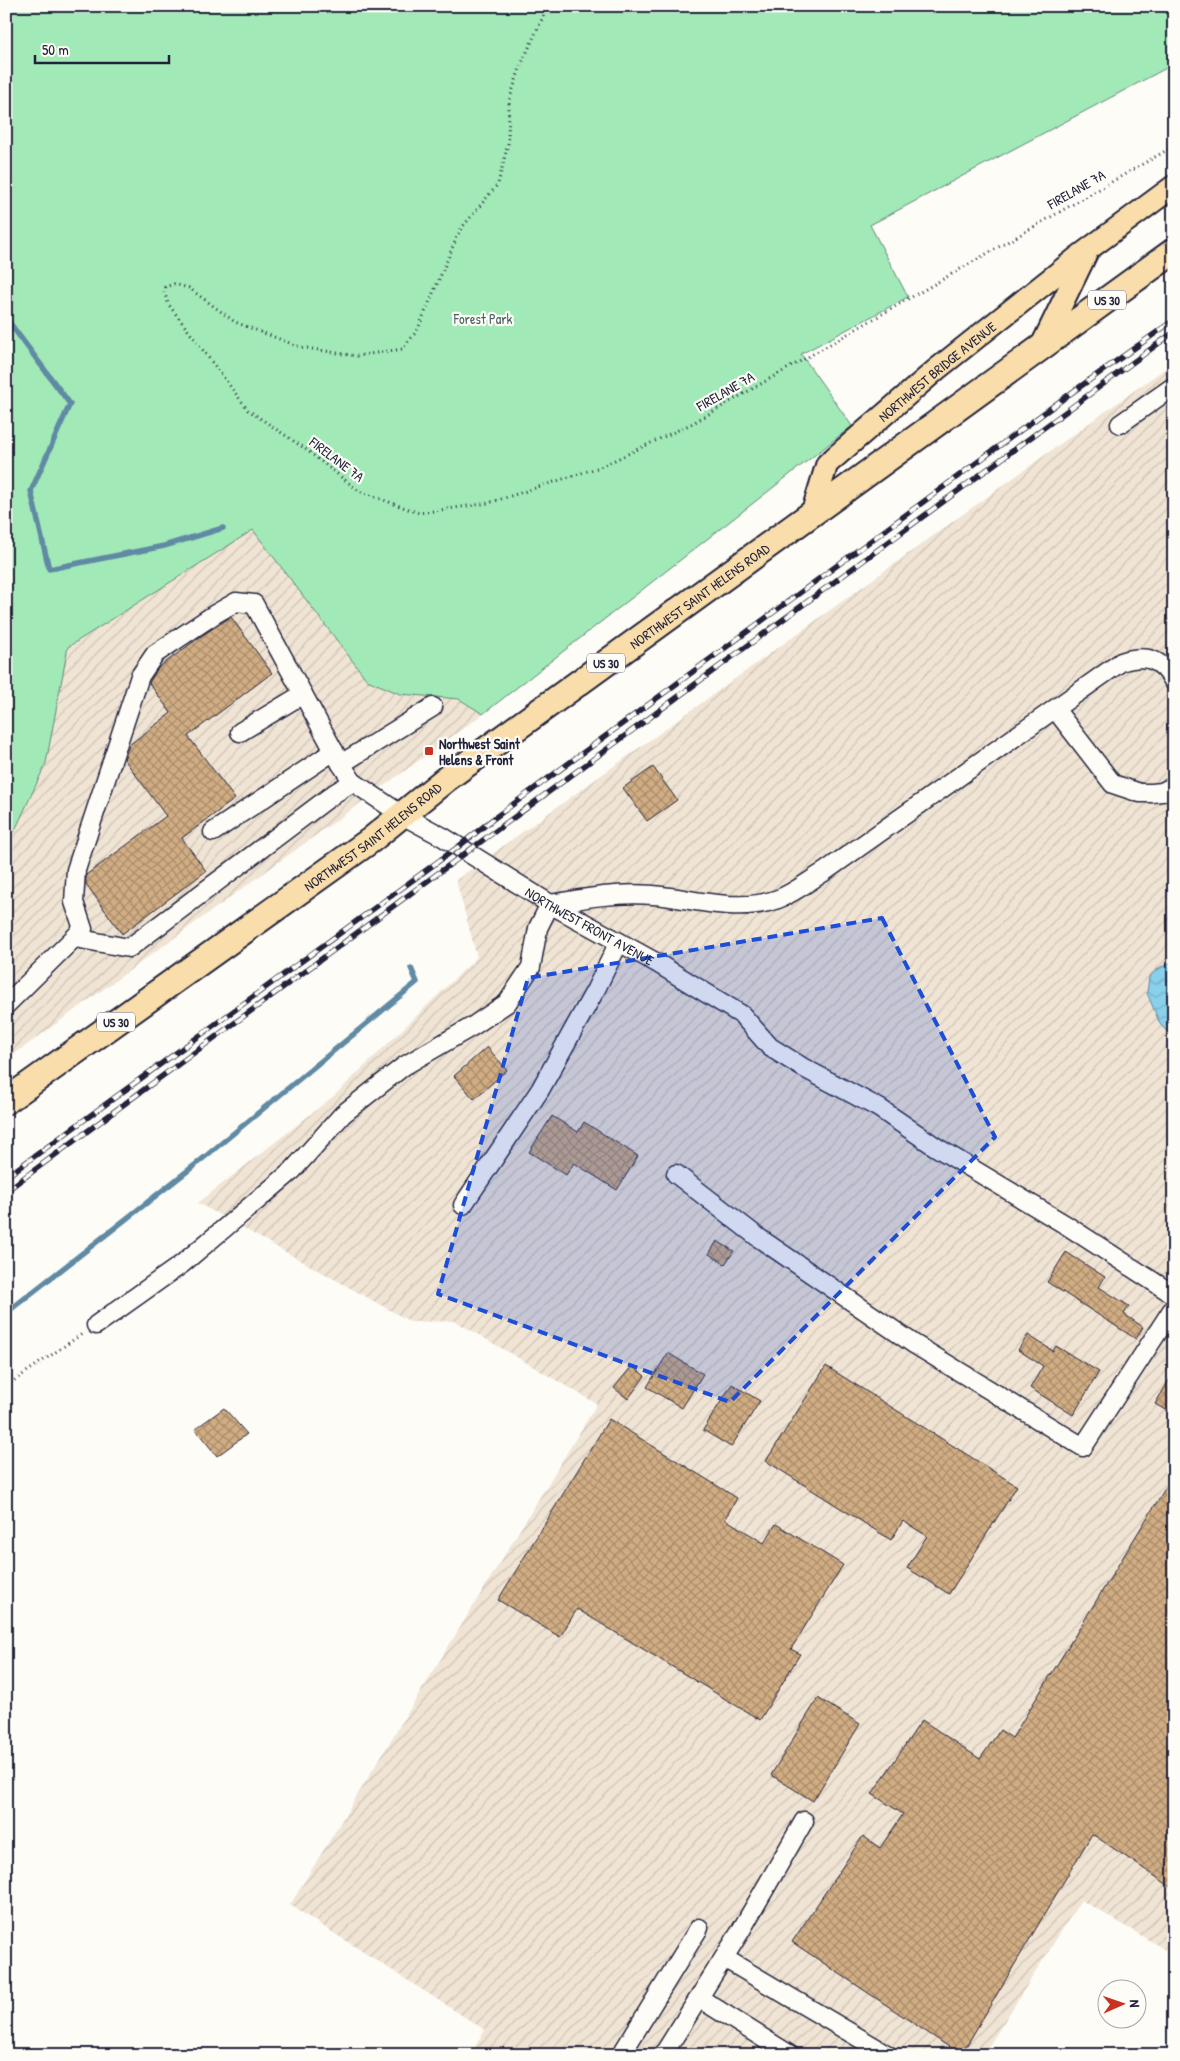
<svg xmlns="http://www.w3.org/2000/svg" width="1180" height="2061" font-family="'Patrick Hand',sans-serif">
<style>
.industrial{fill:url(#industrial-furrows)}
.park{fill:#a1e9b6;stroke:#628678}
.water{fill:url(#water-waves);stroke:#608aa4}
.lines{fill:none;stroke-linecap:round;stroke-linejoin:round}
.stream{stroke:#608aa4;stroke-width:5.5}
.building{fill:url(#building-cross-hatch);stroke:#22223b}
.minor-casing{stroke:#22223b;stroke-width:21}
.major-casing{stroke:#22223b;stroke-width:25}
.highway-casing{stroke:#22223b;stroke-width:29}
.path{stroke:#22223b;stroke-width:3;stroke-dasharray:1 4;stroke-linecap:butt}
.minor{stroke:#fdfcf7;stroke-width:18}
.major{stroke:#f9deab;stroke-width:21}
.highway{stroke:#f9deab;stroke-width:25}
.rail-casing{stroke:#22223b;stroke-width:5.5}
.rail{stroke:#fdfcf7;stroke-width:4;stroke-dasharray:11;stroke-linecap:butt}
.marked{fill:#1d4ed8;fill-opacity:0.2;stroke:#1d4ed8;stroke-width:4;stroke-dasharray:10 6;stroke-linejoin:round}
.poi-dot{fill:#c8321e;stroke:#fdfcf7;stroke-width:2}
.labels{text-anchor:middle;dominant-baseline:central;stroke-width:4.5;stroke-linejoin:round;paint-order:stroke}
.shield{fill:#fdfcf7;stroke:#646373;stroke-width:1}
.shield-label{font-size:12px;font-weight:bold;fill:#22223b}
.street-label{font-size:14px;fill:#22223b;stroke:#fdfcf7}
.park-label{font-size:14px;fill:#485e60;stroke:#fdfcf7}
.poi-label{font-size:14px;font-weight:bold;fill:#22223b;stroke:#fdfcf7;text-anchor:start}
</style>
<defs>
<pattern id="industrial-furrows" width="10" height="10" patternUnits="userSpaceOnUse" patternTransform="scale(1.25)"><rect width="10" height="10" fill="#f0e4d4"/><path d="M-1 1l2-2M0 10L10 0M9 11l2-2" fill="none" stroke="#cec3b7"/></pattern>
<pattern id="water-waves" width="16" height="10" patternUnits="userSpaceOnUse" patternTransform="scale(1.25)"><rect width="16" height="10" fill="#89d0ea"/><path d="M0 5q4-4 8 0t8 0" fill="none" stroke="#76b2ca"/></pattern>
<pattern id="building-cross-hatch" width="8" height="8" patternUnits="userSpaceOnUse" patternTransform="scale(1.25)"><rect width="8" height="8" fill="#d1ad83"/><path d="M0 0l8 8M0 8l8-8" fill="none" stroke="#a98c6c"/></pattern>
</defs>
<rect width="100%" height="100%" fill="#fdfcf7"/>
<filter id="ink" filterUnits="userSpaceOnUse"><feTurbulence type="fractalNoise" baseFrequency=".02" numOctaves="2"/><feDisplacementMap in="SourceGraphic" scale="10" xChannelSelector="R" yChannelSelector="G"/><feConvolveMatrix kernelMatrix="1 2 1 2 8 2 1 2 1" color-interpolation-filters="sRGB"/></filter>
<g filter="url(#ink)">
<path class="industrial" d="M 1174,362 L 1174,1955 L 1081,1900 L 983,2055 L 470,2055 L 485,2030 L 290,1905 L 597,1404 L 455,1321 L 411,1322 L 198,1203 L 335,1095 L 477,957 L 456,880 Z
M 253,530 L 367,680 L 400,694 L 459,699 L 483,714 L 6,1060 L 6,843 L 17,826 L 46,763 L 68,647 Z"/>
<path class="park" d="M 6,6 L 1174,6 L 1174,64 L 870,225 L 908,297 L 801,354 L 852,426 L 483,714 L 459,699 L 400,694 L 367,680 L 253,530 L 68,647 L 46,763 L 17,826 L 6,843 Z"/>
<path class="water" d="M 1174,961 L 1174,1033 L 1169,1034 L 1160,1024 L 1147,993 L 1149,977 L 1159,968 Z"/>
<g class="lines">
<path class="stream" d="M 6,318 L 70,404 L 31,491 L 49,569 L 164,546 L 223,528
M 6,1313 L 195,1165 L 417,982 L 411,968"/>
</g>
<path class="building" d="M 231,617 L 272,673 L 188,736 L 235,799 L 182,838 L 206,871 L 122,934 L 86,884 L 86,875 L 166,816 L 124,759 L 129,745 L 171,713 L 149,683 L 150,681 L 158,668 L 204,634 Z
M 653,767 L 677,800 L 647,821 L 623,788 Z
M 487,1047 L 507,1070 L 474,1099 L 454,1076 Z
M 552,1116 L 578,1132 L 584,1122 L 638,1156 L 617,1190 L 574,1163 L 566,1175 L 529,1152 Z
M 717,1241 L 734,1251 L 725,1264 L 709,1254 Z
M 1066,1252 L 1105,1277 L 1099,1287 L 1129,1306 L 1124,1314 L 1143,1327 L 1136,1339 L 1047,1282 Z
M 1028,1335 L 1053,1351 L 1056,1346 L 1099,1372 L 1073,1415 L 1030,1388 L 1043,1366 L 1018,1350 Z
M 668,1353 L 703,1374 L 682,1408 L 647,1387 Z
M 632,1366 L 645,1376 L 628,1399 L 614,1388 Z
M 826,1366 L 1017,1486 L 949,1594 L 907,1568 L 927,1536 L 903,1521 L 891,1540 L 766,1461 Z
M 1174,1372 L 1174,1415 L 1155,1404 Z
M 732,1384 L 760,1401 L 731,1447 L 703,1430 Z
M 224,1408 L 247,1434 L 217,1456 L 195,1429 Z
M 609,1419 L 737,1498 L 725,1519 L 764,1543 L 776,1524 L 843,1565 L 791,1649 L 800,1654 L 760,1720 L 577,1609 L 560,1637 L 498,1600 Z
M 1174,1474 L 1174,1889 L 1092,1834 L 961,2055 L 792,1942 L 863,1836 L 880,1848 L 903,1814 L 872,1794 L 922,1720 L 980,1759 L 1000,1730 L 1012,1738 Z
M 818,1698 L 860,1724 L 813,1801 L 771,1775 Z"/>
<g class="lines">
<defs>
<g id="minor">
<path d="M 1120,424 L 1174,386"/>
<path d="M 1055,709 L 1113,784 L 1140,793 L 1152,793 L 1162,792 L 1174,786"/>
<path d="M 240,732 L 303,694"/>
<path d="M 341,764 L 433,707"/>
<path d="M 213,832 L 334,751"/>
<path id="s1" d="M 75,938 L 129,948 L 335,793 L 353,782 L 402,815 L 443,837 L 550,904 L 657,963 L 742,1015 L 770,1047 L 802,1067 L 879,1108 L 936,1147 L 1066,1225 L 1174,1295"/>
<path d="M 6,1005 L 83,929 L 74,902 L 76,870 L 140,676 L 155,654 L 215,614 L 236,602 L 254,604 L 341,764 L 353,782"/>
<path d="M 676,1174 L 759,1238 L 914,1344 L 1083,1447 L 1174,1307"/>
<path d="M 463,1205 L 540,1090 L 596,989 L 619,942"/>
<path d="M 96,1325 L 182,1264 L 292,1171 L 343,1114 L 404,1066 L 473,1026 L 507,1003 L 531,967 L 538,928 L 550,904 C 585,898 618,892 653,895 C 693,898 738,914 778,899 C 794,893 809,881 824,872 L 1121,662 C 1146,654 1161,658 1174,682"/>
<path d="M 724,1958 L 888,2055"/>
<path d="M 699,1998 L 790,2055"/>
<path d="M 621,2055 L 699,1928"/>
<path d="M 663,2055 L 740,1932 L 804,1821"/>
</g>
<g id="major">
<path d="M 1040,349 L 1086,254"/>
<path id="s2" d="M 812,513 L 827,464 L 937,369 L 1078,257 L 1174,186"/>
</g>
<g id="highway">
<path id="s3" d="M 6,1101 L 371,840 L 446,779 L 1174,251"/>
</g>
</defs>
<use href="#minor" class="minor-casing"/>
<use href="#major" class="major-casing"/>
<use href="#highway" class="highway-casing"/>
<path class="path" d="M 548,6 L 521,65 L 509,101 L 508,144 L 498,184 L 460,230 L 417,331 L 402,349 L 356,356 L 300,347 L 235,322 L 189,288 L 174,284 L 165,287 L 164,292 L 169,305 L 248,410 L 304,448 L 359,491 L 419,513 L 489,503 L 600,467 L 693,423 L 1174,146
M 6,1386 L 82,1334"/>
<use href="#minor" class="minor"/>
<use href="#major" class="major"/>
<use href="#highway" class="highway"/>
<defs>
<path id="rail" d="M 6,1177 L 458,847 L 493,819 L 1067,396 L 1174,320
M 6,1191 L 1174,332"/>
</defs>
<use href="#rail" class="rail-casing"/>
<use href="#rail" class="rail"/>
</g>
</g>
<path class="marked" d="M 882,918 L 995,1137 L 730,1402 L 438,1294 L 528,978 Z"/>
<rect class="poi-dot" x="424" y="746" width="10" height="10" rx="2.5"/>
<g class="labels">
<g class="shield">
<rect x="1088" y="290.5" width="38" height="19" rx="4"/>
<rect x="587" y="653.5" width="38" height="19" rx="4"/>
<rect x="97" y="1012.5" width="38" height="19" rx="4"/>
</g>
<g class="shield-label">
<text x="1107" y="300">US 30</text>
<text x="606" y="663">US 30</text>
<text x="116" y="1022">US 30</text>
</g>
<g class="street-label">
<text transform="translate(1076 189) rotate(-30)">FIRELANE 7A</text>
<text stroke="none"><textPath href="#s2" startOffset="195">NORTHWEST BRIDGE AVENUE</textPath></text>
<text transform="translate(725 391) rotate(-30)">FIRELANE 7A</text>
<text transform="translate(337 459) rotate(37)">FIRELANE 7A</text>
<text stroke="none"><textPath href="#s3" startOffset="858">NORTHWEST SAINT HELENS ROAD</textPath></text>
<text stroke="none"><textPath href="#s3" startOffset="452">NORTHWEST SAINT HELENS ROAD</textPath></text>
<text stroke="none"><textPath href="#s1" startOffset="611">NORTHWEST FRONT AVENUE</textPath></text>
</g>
<g class="park-label">
<text x="483" y="318">Forest Park</text>
</g>
<g class="poi-label">
<text x="439" y="743">Northwest Saint<tspan x="439" dy="16">Helens &amp; Front</tspan></text>
</g>
</g>
<rect width="1180" height="2061" fill="none" stroke="#fdfcf7" stroke-width="25"/>
<rect x="12" y="12" width="1155" height="2036" fill="none" stroke="#22223b" stroke-width="2" filter="url(#ink)"/>
<g transform="translate(1122 2004) rotate(88)"><circle r="24" fill="#fdfcf7" stroke="#a5a5ac"/>
<path d="M0-4L9 19L0 12L-9 19Z" fill="#c8321e"/>
<text y="-8" font-size="14" font-weight="bold" text-anchor="middle" fill="#22223b">N</text>
</g>
<path d="M35 55v8h134v-8" fill="none" stroke="#22223b" stroke-width="2.5"/>
<text x="42" y="55" font-size="15" fill="#22223b" stroke="#fdfcf7" stroke-width="4" paint-order="stroke">50 m</text>
</svg>
